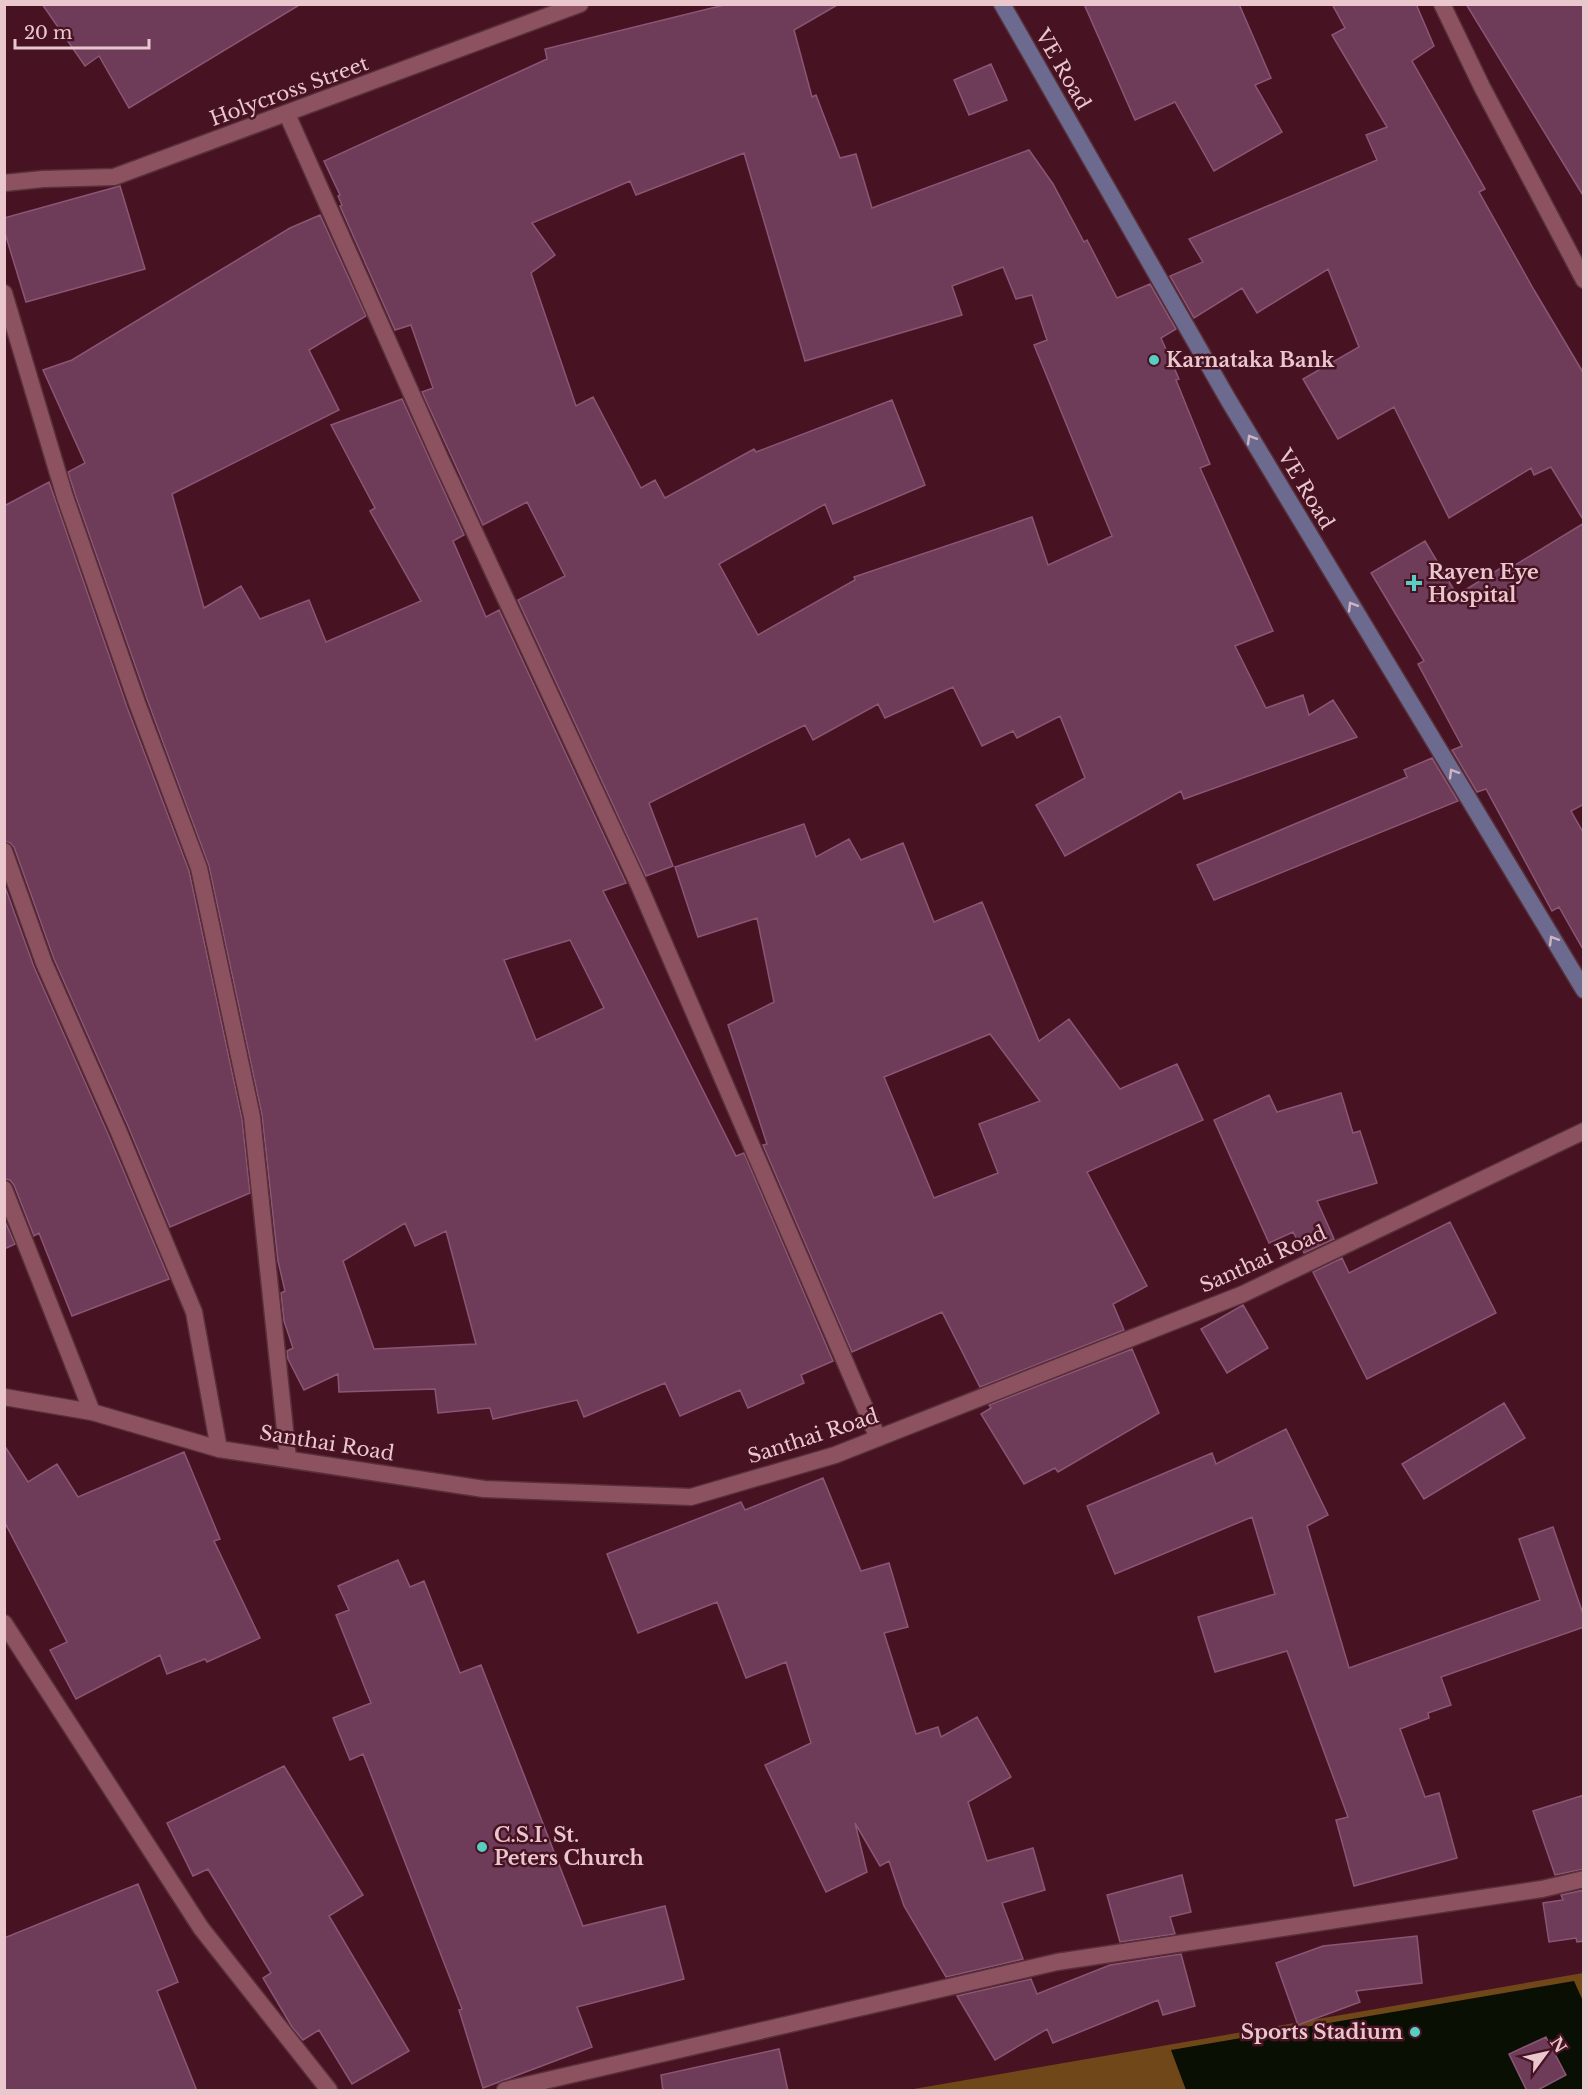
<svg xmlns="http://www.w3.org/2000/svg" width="1588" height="2095" font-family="'Libre Baskerville',serif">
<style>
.green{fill:#704718}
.water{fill:#0a0f03}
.building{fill:#6e3c59;stroke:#8b5674;stroke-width:1.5;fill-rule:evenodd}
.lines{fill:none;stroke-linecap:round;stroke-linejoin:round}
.minor-casing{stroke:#58303a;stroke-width:19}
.tertiary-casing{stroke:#58303a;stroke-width:19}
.secondary-casing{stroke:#58303a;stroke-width:19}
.minor{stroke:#8d5260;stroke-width:16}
.tertiary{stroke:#8d5260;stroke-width:16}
.secondary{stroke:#6c6a8f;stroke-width:16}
.oneway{stroke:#d1b4c1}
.poi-dot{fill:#57cec1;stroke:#471323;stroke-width:2}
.labels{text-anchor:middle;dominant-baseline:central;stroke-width:5;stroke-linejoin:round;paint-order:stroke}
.street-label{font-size:20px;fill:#eac7cd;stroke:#471323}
.poi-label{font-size:20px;font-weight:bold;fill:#eac7cd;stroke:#471323;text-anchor:start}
</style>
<rect width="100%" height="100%" fill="#471323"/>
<path class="green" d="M 1583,1973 L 1583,2090 L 908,2090 Z"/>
<path class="water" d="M 1574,1981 L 1583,2001 L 1583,2090 L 1186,2090 L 1171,2050 Z"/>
<path class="building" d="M 42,4 L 301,4 L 129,108 L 99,56 L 85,66 Z
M 728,4 L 839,4 L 794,30 L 812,97 L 816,95 L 840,158 L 856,154 L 872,208 L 1029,150 L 1053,184 L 1084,242 L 1087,240 L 1117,298 L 1150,284 L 1176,329 L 1161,338 L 1179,379 L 1176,380 L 1210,464 L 1200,468 L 1273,631 L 1235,646 L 1266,708 L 1303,695 L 1309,715 L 1333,700 L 1357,737 L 1184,799 L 1181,791 L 1065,856 L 1036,805 L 1085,778 L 1060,716 L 1017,738 L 1013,731 L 982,746 L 953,687 L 885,718 L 878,704 L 813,740 L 805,725 L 649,803 L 673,866 L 646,876 L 518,600 L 565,576 L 527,502 L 483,525 L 422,392 L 433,388 L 411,325 L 395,330 L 340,206 L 342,205 L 338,196 L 340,195 L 324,161 L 547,59 L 545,49 ZM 744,153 L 805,361 L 962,315 L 952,286 L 1003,267 L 1016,299 L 1032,295 L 1047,340 L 1034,345 L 1112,536 L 1048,565 L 1032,517 L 854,577 L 855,580 L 758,635 L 719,564 L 825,504 L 833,524 L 925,485 L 892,400 L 756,452 L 754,449 L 665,498 L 655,480 L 641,488 L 593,397 L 576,406 L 531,273 L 555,255 L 532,223 L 630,181 L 636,195 Z
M 1084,4 L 1239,4 L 1271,78 L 1255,85 L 1282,132 L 1214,171 L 1175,102 L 1135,120 Z
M 1332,4 L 1416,4 L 1434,46 L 1412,61 L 1485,189 L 1479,192 L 1534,290 L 1584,374 L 1584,521 L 1551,467 L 1534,475 L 1531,468 L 1449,518 L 1394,407 L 1338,439 L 1303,379 L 1359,347 L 1328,269 L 1257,313 L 1242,288 L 1194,318 L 1170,276 L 1203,262 L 1189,239 L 1377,160 L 1366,135 L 1387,127 L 1332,35 L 1345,28 Z
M 1466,4 L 1584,4 L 1584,197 Z
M 991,64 L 1007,100 L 969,115 L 954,80 Z
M 120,186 L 145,269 L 26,302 L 4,230 L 4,218 Z
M 320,215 L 366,316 L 309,350 L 339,410 L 172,494 L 204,608 L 241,586 L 260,619 L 309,600 L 326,642 L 421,601 L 370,511 L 375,508 L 331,425 L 402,399 L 464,535 L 453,541 L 486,617 L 499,610 L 626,883 L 603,891 L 736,1156 L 744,1153 L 833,1361 L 801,1375 L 804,1383 L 748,1408 L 740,1390 L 680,1416 L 665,1383 L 584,1417 L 577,1400 L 493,1419 L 490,1408 L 438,1413 L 435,1389 L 339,1392 L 338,1374 L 304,1390 L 288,1359 L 287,1351 L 293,1348 L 284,1321 L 281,1293 L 285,1291 L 278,1261 L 262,1115 L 209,866 L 147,699 L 75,494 L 68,472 L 85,463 L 43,370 L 72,360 L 290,228 ZM 570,940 L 604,1008 L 536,1040 L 504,960 ZM 405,1223 L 415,1246 L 446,1231 L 476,1344 L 374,1349 L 343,1261 Z
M 49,482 L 127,707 L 189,871 L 242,1119 L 250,1193 L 170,1227 L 128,1126 L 54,959 L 14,847 L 10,843 L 4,841 L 4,506 Z
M 1584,523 L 1584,804 L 1571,811 L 1584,834 L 1584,951 L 1559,907 L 1552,911 L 1486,789 L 1477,792 L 1452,750 L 1462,746 L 1418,664 L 1424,661 L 1371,573 L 1425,541 L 1457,595 L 1509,563 L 1512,567 Z
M 1432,758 L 1458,801 L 1214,900 L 1197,865 L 1407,777 L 1404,770 Z
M 804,824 L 816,857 L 849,839 L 861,860 L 903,843 L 934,922 L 982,902 L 1039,1041 L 1069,1019 L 1120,1089 L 1177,1064 L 1203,1120 L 1087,1172 L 1147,1286 L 1113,1304 L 1124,1330 L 980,1387 L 942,1312 L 852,1352 L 763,1145 L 767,1144 L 728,1025 L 774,1002 L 757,918 L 698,937 L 675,867 ZM 990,1034 L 1040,1101 L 979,1124 L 998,1173 L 934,1198 L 884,1077 Z
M 4,884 L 34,967 L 108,1134 L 169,1279 L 72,1316 L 39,1233 L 34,1236 L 14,1185 L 10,1180 L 4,1179 Z
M 1341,1093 L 1353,1133 L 1360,1131 L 1377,1183 L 1317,1201 L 1334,1239 L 1304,1253 L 1293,1232 L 1269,1243 L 1214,1120 L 1269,1095 L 1277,1112 Z
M 4,1219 L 15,1244 L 4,1249 Z
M 1450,1222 L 1496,1313 L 1367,1379 L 1313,1272 L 1342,1258 L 1349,1273 Z
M 1243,1305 L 1268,1348 L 1227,1373 L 1201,1329 Z
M 1132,1349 L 1159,1413 L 1058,1472 L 1055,1468 L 1024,1484 L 981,1414 L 991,1408 L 989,1405 Z
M 1504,1403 L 1525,1438 L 1424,1499 L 1402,1464 Z
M 1286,1429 L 1328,1515 L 1307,1526 L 1349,1668 L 1540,1600 L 1519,1539 L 1553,1527 L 1584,1617 L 1584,1627 L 1441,1677 L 1451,1705 L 1428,1713 L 1429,1718 L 1400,1729 L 1425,1797 L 1439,1793 L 1457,1858 L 1354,1886 L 1336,1820 L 1348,1817 L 1287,1651 L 1215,1672 L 1198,1617 L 1275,1594 L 1252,1517 L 1115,1574 L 1087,1506 L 1212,1453 L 1216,1464 Z
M 4,1445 L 28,1482 L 57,1464 L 78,1497 L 184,1452 L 220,1539 L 214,1541 L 260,1638 L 207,1662 L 205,1659 L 167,1674 L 160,1655 L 76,1699 L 50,1650 L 67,1642 L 4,1521 Z
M 823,1478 L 861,1571 L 889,1563 L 908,1627 L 884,1633 L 916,1734 L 938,1727 L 941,1737 L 977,1717 L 1011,1777 L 968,1802 L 987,1861 L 1033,1848 L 1045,1890 L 1002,1903 L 1023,1959 L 946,1977 L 904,1906 L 889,1861 L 880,1866 L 855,1823 L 867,1872 L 826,1892 L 765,1765 L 811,1743 L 786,1662 L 746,1678 L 717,1602 L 638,1633 L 607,1554 L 741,1502 L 745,1510 Z
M 398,1560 L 410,1587 L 424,1581 L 460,1673 L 481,1665 L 583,1926 L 665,1906 L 684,1979 L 577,2007 L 592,2047 L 483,2088 L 459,2010 L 462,2009 L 363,1754 L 350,1760 L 333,1718 L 371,1703 L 336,1615 L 349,1610 L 338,1586 Z
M 284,1766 L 363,1895 L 329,1916 L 409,2051 L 352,2084 L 319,2030 L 303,2040 L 292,2027 L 263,1978 L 271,1973 L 208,1869 L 193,1876 L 167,1823 Z
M 1584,1795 L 1584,1869 L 1555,1875 L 1533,1811 Z
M 1182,1875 L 1191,1912 L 1170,1917 L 1175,1934 L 1120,1942 L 1107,1895 Z
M 138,1884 L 178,1982 L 157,1991 L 197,2091 L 4,2091 L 4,1938 Z
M 1584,1890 L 1584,1941 L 1577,1942 L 1576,1938 L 1549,1942 L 1543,1903 L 1563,1900 L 1561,1895 Z
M 1417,1936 L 1422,1983 L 1356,1991 L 1360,2002 L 1298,2025 L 1276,1963 L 1323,1946 Z
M 1181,1954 L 1195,2006 L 1163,2015 L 1158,2000 L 1053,2043 L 1047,2029 L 995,2060 L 957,1996 L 1031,1979 L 1037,1994 L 1110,1965 Z
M 1546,2037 L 1566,2075 L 1536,2091 L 1527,2091 L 1509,2054 Z
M 779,2049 L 788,2091 L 663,2091 L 661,2075 Z"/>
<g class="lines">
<defs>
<path id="minor" d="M 1442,4 L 1482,87 L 1584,280
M 287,114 L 441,460 L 638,883 L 878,1438
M 4,183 L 43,179 L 114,177 L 580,4
M 4,293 L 65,497 L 137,703 L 199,868 L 252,1117 L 288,1458
M 4,851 L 44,963 L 118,1130 L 194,1312 L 219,1449
M 4,1189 L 92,1412
M 4,1623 L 201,1928 L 329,2090
M 505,2090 L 1057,1962 L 1542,1889 L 1584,1879"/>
<path id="tertiary" d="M 4,1397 L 92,1412 L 219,1449 L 484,1489 L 691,1497 L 835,1455 L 1243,1294 L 1584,1131"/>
<path id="secondary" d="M 1002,4 L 1229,401 L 1584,990"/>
</defs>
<use href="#minor" class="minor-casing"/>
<use href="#tertiary" class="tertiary-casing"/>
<use href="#secondary" class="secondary-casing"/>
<use href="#minor" class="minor"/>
<use href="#tertiary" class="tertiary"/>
<use href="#secondary" class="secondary"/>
</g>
<defs><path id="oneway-chevron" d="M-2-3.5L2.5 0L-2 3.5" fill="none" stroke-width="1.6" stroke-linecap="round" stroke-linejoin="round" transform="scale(1.5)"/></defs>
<g class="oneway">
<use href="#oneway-chevron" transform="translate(1251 439) rotate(-121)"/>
<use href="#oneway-chevron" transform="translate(1352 606) rotate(-121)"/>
<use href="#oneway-chevron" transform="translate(1453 773) rotate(-121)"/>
<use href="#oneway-chevron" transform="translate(1553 940) rotate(-121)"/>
</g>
<g class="poi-dot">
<circle cx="1154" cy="360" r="6"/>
<path d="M1411 574h6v6h6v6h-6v6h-6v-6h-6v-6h6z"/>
<circle cx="482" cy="1847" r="6"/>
<circle cx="1415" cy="2032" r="6"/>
</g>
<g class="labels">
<g class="street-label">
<text transform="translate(1063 69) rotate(60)">VE Road</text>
<text transform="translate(289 91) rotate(-20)">Holycross Street</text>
<text transform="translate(1306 489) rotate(59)">VE Road</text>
<text transform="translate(1263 1259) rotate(-24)">Santhai Road</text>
<text transform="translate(813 1436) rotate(-18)">Santhai Road</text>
<text transform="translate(327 1443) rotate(9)">Santhai Road</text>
</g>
<g class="poi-label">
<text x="1166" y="360">Karnataka Bank</text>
<text x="1428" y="572">Rayen Eye<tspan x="1428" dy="23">Hospital</tspan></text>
<text x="494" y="1835">C.S.I. St.<tspan x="494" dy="23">Peters Church</tspan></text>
<text x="1403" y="2032" text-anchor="end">Sports Stadium</text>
</g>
</g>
<rect width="1588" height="2095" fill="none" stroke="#eac7cd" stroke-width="12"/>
<g transform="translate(1546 2053) rotate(57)" stroke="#471323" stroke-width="4.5" paint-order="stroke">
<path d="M0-4.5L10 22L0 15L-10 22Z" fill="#eac7cd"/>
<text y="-9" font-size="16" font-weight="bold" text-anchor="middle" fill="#eac7cd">N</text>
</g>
<path d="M15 39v9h134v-9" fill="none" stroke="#eac7cd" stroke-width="3"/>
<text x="24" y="39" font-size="18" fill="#eac7cd" stroke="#471323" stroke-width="4.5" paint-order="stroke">20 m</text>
</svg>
